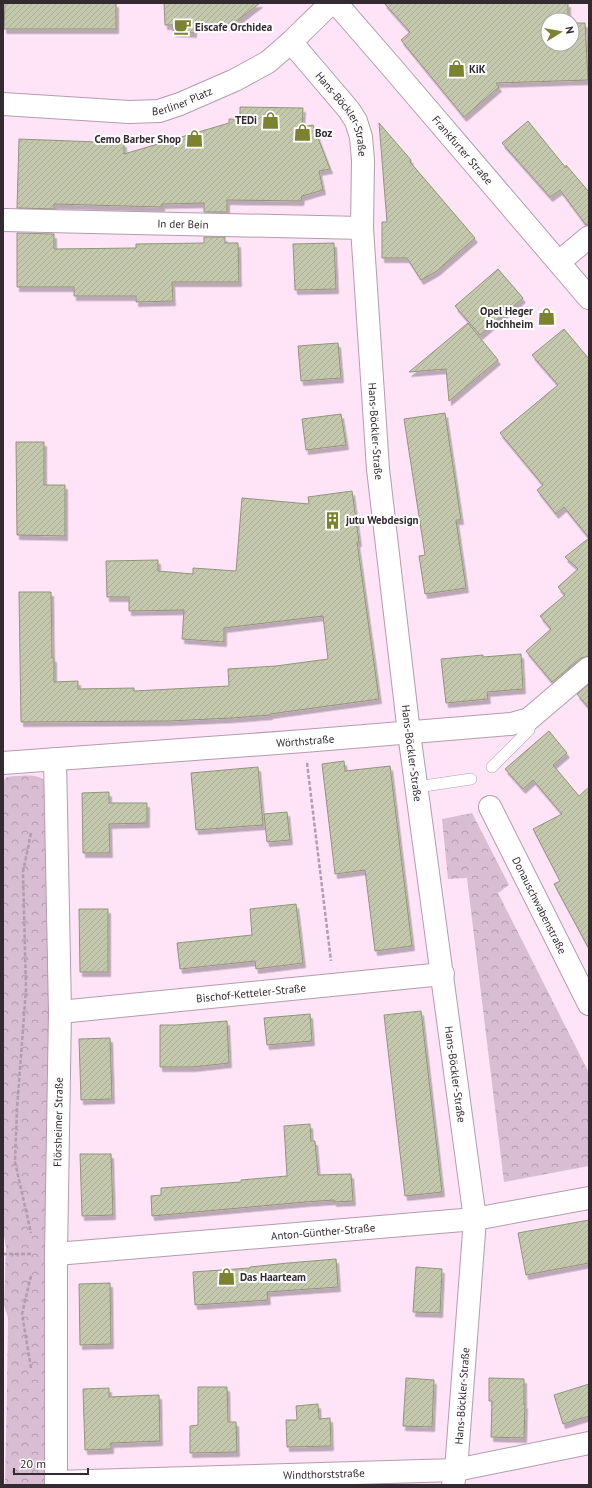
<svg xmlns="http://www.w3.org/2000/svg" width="592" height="1488" font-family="'PT Sans',sans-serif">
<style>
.park{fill:url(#park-crowns)}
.building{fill:url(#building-hatch);stroke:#91957a;filter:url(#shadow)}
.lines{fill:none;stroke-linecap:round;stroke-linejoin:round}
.service-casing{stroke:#b49bad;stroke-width:12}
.minor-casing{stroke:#b49bad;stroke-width:24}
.path{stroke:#b19dac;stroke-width:2.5;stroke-dasharray:4 2;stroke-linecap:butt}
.service{stroke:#fff;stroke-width:11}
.minor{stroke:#fff;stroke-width:22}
.labels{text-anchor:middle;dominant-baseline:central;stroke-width:4;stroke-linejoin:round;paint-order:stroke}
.poi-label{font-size:11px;font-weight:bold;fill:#342b32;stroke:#fff;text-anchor:start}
.street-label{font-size:11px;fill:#342b32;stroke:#fff}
</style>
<defs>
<pattern id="park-crowns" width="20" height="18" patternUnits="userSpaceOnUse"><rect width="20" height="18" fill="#d9bdd2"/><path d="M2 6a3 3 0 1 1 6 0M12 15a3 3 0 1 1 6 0" fill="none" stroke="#b19aab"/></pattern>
<pattern id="building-hatch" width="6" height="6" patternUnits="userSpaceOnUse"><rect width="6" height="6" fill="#c4c8ac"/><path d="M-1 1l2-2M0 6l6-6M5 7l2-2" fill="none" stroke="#a9ac94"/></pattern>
<filter id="shadow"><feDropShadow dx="2.5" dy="4.5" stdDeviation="0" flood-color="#0004"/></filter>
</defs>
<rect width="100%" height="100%" fill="#ffe4f8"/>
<path class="park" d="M 14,776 C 23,776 41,773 45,782 C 47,785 47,791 48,795 L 51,1480 L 45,1480 L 45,1485 L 5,1485 L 7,1390 L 8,1318 L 4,1305 L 6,1247 L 3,1230 L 3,781 L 7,777 Z
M 472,813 L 509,885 L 498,893 L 589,1073 L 589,1166 L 504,1182 L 467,878 L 448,879 L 442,819 Z"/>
<path class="building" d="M 5,3 L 116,3 L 116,29 L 4,29 Z
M 164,3 L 260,3 L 230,26 L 194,27 L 194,33 L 173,32 L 173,25 L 165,25 Z
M 384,3 L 568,3 L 568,20 L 548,20 L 548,44 L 572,44 L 572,23 L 585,23 L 588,80 L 496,83 L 499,87 L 464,117 L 401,40 L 410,32 Z
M 240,107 L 303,108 L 302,127 L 313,125 L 330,169 L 319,171 L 323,190 L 302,196 L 301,201 L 227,200 L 227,212 L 204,212 L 204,203 L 162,204 L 162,207 L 54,204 L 54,209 L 17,208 L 19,139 L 124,143 L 124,154 L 229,123 L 229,119 L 240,119 Z
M 528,121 L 566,168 L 566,165 L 589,192 L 589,225 L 586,225 L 560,190 L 550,197 L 502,143 Z
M 379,123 L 411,160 L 410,162 L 475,238 L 437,271 L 421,280 L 407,258 L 382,258 L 382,222 L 387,222 Z
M 17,233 L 54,234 L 54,249 L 136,248 L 136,244 L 204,243 L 204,237 L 225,237 L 225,243 L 238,243 L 239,282 L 172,282 L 173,301 L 136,302 L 136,296 L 74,296 L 74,287 L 17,287 Z
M 334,243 L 336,289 L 295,290 L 293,244 Z
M 498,269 L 523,298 L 480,335 L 455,306 Z
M 468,323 L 498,360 L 449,401 L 446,369 L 409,372 Z
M 564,329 L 589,359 L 589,656 L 581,658 L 552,682 L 526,651 L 551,629 L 540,616 L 565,595 L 558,587 L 578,569 L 565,557 L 589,538 L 564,507 L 556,514 L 537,490 L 543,485 L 500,433 L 558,385 L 532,355 Z
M 338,343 L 341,378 L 301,381 L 298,346 Z
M 445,413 L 461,520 L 456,520 L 466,588 L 425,594 L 419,556 L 425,555 L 404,419 Z
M 341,414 L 346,445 L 306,450 L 302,419 Z
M 16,442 L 44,442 L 44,485 L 65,485 L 65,536 L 17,535 Z
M 352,491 L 359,542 L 357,542 L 379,699 L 270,714 L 270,715 L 232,718 L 169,721 L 21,722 L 19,592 L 51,592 L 52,658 L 54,658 L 54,682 L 78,681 L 78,689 L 134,688 L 134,691 L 229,686 L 228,669 L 276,666 L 328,659 L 323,616 L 224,628 L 224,642 L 182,639 L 184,610 L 129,611 L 129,597 L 107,597 L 106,561 L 158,560 L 158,571 L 193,574 L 193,568 L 236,571 L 242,498 L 309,504 L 308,497 Z
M 521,654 L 523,689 L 487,692 L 488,699 L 446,703 L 441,659 L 483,655 L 483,657 Z
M 589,684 L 589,708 L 577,694 Z
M 549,731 L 567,753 L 553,765 L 579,796 L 589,787 L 589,949 L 554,884 L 560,881 L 533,829 L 562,814 L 533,780 L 523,789 L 505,769 Z
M 344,761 L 345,771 L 390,766 L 412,946 L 375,951 L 365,870 L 335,874 L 322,764 Z
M 258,767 L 263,825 L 196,830 L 191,773 Z
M 109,792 L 109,803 L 147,803 L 147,823 L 109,824 L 110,853 L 83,853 L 82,793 Z
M 287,812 L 290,840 L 267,842 L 264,814 Z
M 296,904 L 303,963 L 256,969 L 255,961 L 180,969 L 177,943 L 252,935 L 250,909 Z
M 79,909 L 108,909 L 108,972 L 80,972 Z
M 421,1011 L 442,1192 L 405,1196 L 384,1015 Z
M 310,1014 L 312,1041 L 267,1045 L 264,1018 Z
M 227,1021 L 229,1063 L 193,1067 L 160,1067 L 160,1025 L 176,1025 Z
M 110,1038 L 112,1099 L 81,1100 L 79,1039 Z
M 310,1124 L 311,1141 L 315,1141 L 318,1175 L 351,1174 L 353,1201 L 334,1202 L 334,1200 L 305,1202 L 152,1216 L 151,1196 L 161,1195 L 161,1188 L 241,1182 L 241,1180 L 287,1176 L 284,1126 Z
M 80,1154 L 111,1154 L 113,1215 L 82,1216 Z
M 589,1220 L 589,1263 L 526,1275 L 518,1233 Z
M 336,1259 L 338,1287 L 267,1292 L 268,1300 L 195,1305 L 193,1272 L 250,1268 L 250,1267 L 288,1263 Z
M 416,1267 L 442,1269 L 440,1313 L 413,1312 Z
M 110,1283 L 111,1344 L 80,1345 L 79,1284 Z
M 406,1378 L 434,1380 L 432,1427 L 403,1426 Z
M 489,1378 L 524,1379 L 524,1405 L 525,1404 L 524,1438 L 491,1437 L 492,1401 L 489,1401 Z
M 589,1384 L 589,1416 L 563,1424 L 554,1395 Z
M 198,1387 L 227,1387 L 228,1422 L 236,1422 L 237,1452 L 190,1453 L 190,1426 L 198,1425 Z
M 109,1388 L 109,1397 L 159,1395 L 160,1441 L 111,1443 L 111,1449 L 85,1450 L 83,1389 Z
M 318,1404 L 319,1419 L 330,1418 L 331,1446 L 287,1447 L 286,1420 L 297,1420 L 296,1406 Z"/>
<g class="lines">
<defs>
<path id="service" d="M 492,767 L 529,730 L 530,725 L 529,719
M 417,787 L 471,779"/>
<g id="minor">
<path id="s1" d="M 336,3 L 395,71 L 589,298"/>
<path id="s2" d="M 291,42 L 349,110 L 356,121 L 361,137 L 363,160 L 362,228 L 378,469 L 409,733 L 475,1219 L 456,1470 L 453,1485"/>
<path id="s3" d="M 3,104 L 129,112 L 159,111 L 180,104 L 235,80 L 268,62 L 291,42 L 331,3"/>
<path id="s4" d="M 3,220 L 362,228"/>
<path d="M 559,262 L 589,237"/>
<path d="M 55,759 L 60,1012 L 56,1254 L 56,1485"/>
<path id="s5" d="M 3,763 L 304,741 L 511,724 L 529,719 L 589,668"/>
<path id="s6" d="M 490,807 L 589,1004"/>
<path id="s7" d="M 60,1012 L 443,974"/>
<path id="s8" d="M 56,1254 L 475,1219 L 589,1198"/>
<path id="s9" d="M 56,1482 L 456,1470 L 589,1443"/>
</g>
</defs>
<use href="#service" class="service-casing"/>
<use href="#minor" class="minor-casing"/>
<path class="path" d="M 307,763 L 331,961
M 31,833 L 23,872 L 26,989 L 17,1109 L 15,1162 L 31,1233
M 3,1254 L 33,1254
M 31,1368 L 22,1314 L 31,1276"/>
<use href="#service" class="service"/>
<use href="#minor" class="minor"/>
</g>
<defs>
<symbol id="cafe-bare" viewBox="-9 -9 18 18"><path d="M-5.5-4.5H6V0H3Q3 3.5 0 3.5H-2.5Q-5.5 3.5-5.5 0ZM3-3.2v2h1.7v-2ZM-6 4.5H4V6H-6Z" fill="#7c832e" stroke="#fff" stroke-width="2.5" paint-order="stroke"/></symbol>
<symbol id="shop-bare" viewBox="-9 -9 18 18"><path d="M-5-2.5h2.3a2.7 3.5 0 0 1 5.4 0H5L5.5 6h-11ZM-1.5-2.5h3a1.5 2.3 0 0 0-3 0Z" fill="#7c832e" stroke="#fff" stroke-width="2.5" paint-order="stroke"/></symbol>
<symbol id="building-bare" viewBox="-9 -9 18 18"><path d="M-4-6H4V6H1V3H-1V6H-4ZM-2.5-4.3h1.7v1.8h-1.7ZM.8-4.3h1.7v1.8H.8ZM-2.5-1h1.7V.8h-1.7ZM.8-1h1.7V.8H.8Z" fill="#7c832e" stroke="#fff" stroke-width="2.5" paint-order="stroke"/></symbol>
</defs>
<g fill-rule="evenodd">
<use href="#cafe-bare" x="170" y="14" width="25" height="25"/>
<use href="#shop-bare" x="444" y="56" width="25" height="25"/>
<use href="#shop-bare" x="258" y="108" width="25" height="25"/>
<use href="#shop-bare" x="290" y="120" width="25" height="25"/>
<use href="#shop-bare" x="182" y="126" width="25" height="25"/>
<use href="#shop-bare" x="534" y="304" width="25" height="25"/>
<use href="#building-bare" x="320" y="508" width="25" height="25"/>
<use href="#shop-bare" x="214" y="1264" width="25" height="25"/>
</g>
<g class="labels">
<g class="poi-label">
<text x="195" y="27">Eiscafe Orchidea</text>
<text x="469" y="69">KiK</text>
<text x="257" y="120" text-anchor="end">TEDi</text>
<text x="315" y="133">Boz</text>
<text x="181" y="139" text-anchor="end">Cemo Barber Shop</text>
<text x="533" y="311" text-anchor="end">Opel Heger<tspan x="533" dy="13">Hochheim</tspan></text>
<text x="346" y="520">jutu Webdesign</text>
<text x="240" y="1277">Das Haarteam</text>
</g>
<g class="street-label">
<text stroke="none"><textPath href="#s3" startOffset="181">Berliner Platz</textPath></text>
<text stroke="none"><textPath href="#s2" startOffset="90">Hans-Böckler-Straße</textPath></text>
<text stroke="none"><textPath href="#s1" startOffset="194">Frankfurter Straße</textPath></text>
<text stroke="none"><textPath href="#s4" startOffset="180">In der Bein</textPath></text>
<text stroke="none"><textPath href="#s2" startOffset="414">Hans-Böckler-Straße</textPath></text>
<text stroke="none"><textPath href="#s5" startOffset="303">Wörthstraße</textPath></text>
<text stroke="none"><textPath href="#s2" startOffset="738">Hans-Böckler-Straße</textPath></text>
<text stroke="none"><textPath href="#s6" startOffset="110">Donauschwabenstraße</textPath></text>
<text stroke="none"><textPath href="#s7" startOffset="192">Bischof-Ketteler-Straße</textPath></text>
<text stroke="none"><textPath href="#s2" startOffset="1062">Hans-Böckler-Straße</textPath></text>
<text transform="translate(58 1122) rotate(-89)">Flörsheimer Straße</text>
<text stroke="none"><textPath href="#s8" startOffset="268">Anton-Günther-Straße</textPath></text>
<text transform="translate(462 1396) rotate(-86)">Hans-Böckler-Straße</text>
<text stroke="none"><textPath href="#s9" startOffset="268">Windthorststraße</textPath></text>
</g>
</g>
<rect width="592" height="1488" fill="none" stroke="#342b32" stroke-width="8"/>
<g transform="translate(560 32) rotate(79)"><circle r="19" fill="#ffffff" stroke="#aeaaad"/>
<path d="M0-3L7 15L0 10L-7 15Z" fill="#7c832e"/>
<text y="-6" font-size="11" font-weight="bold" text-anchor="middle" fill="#342b32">N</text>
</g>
<path d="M14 1468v6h74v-6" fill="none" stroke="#342b32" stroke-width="2"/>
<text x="20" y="1468" font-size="12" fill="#342b32" stroke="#ffffff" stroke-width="3" paint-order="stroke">20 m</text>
</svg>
